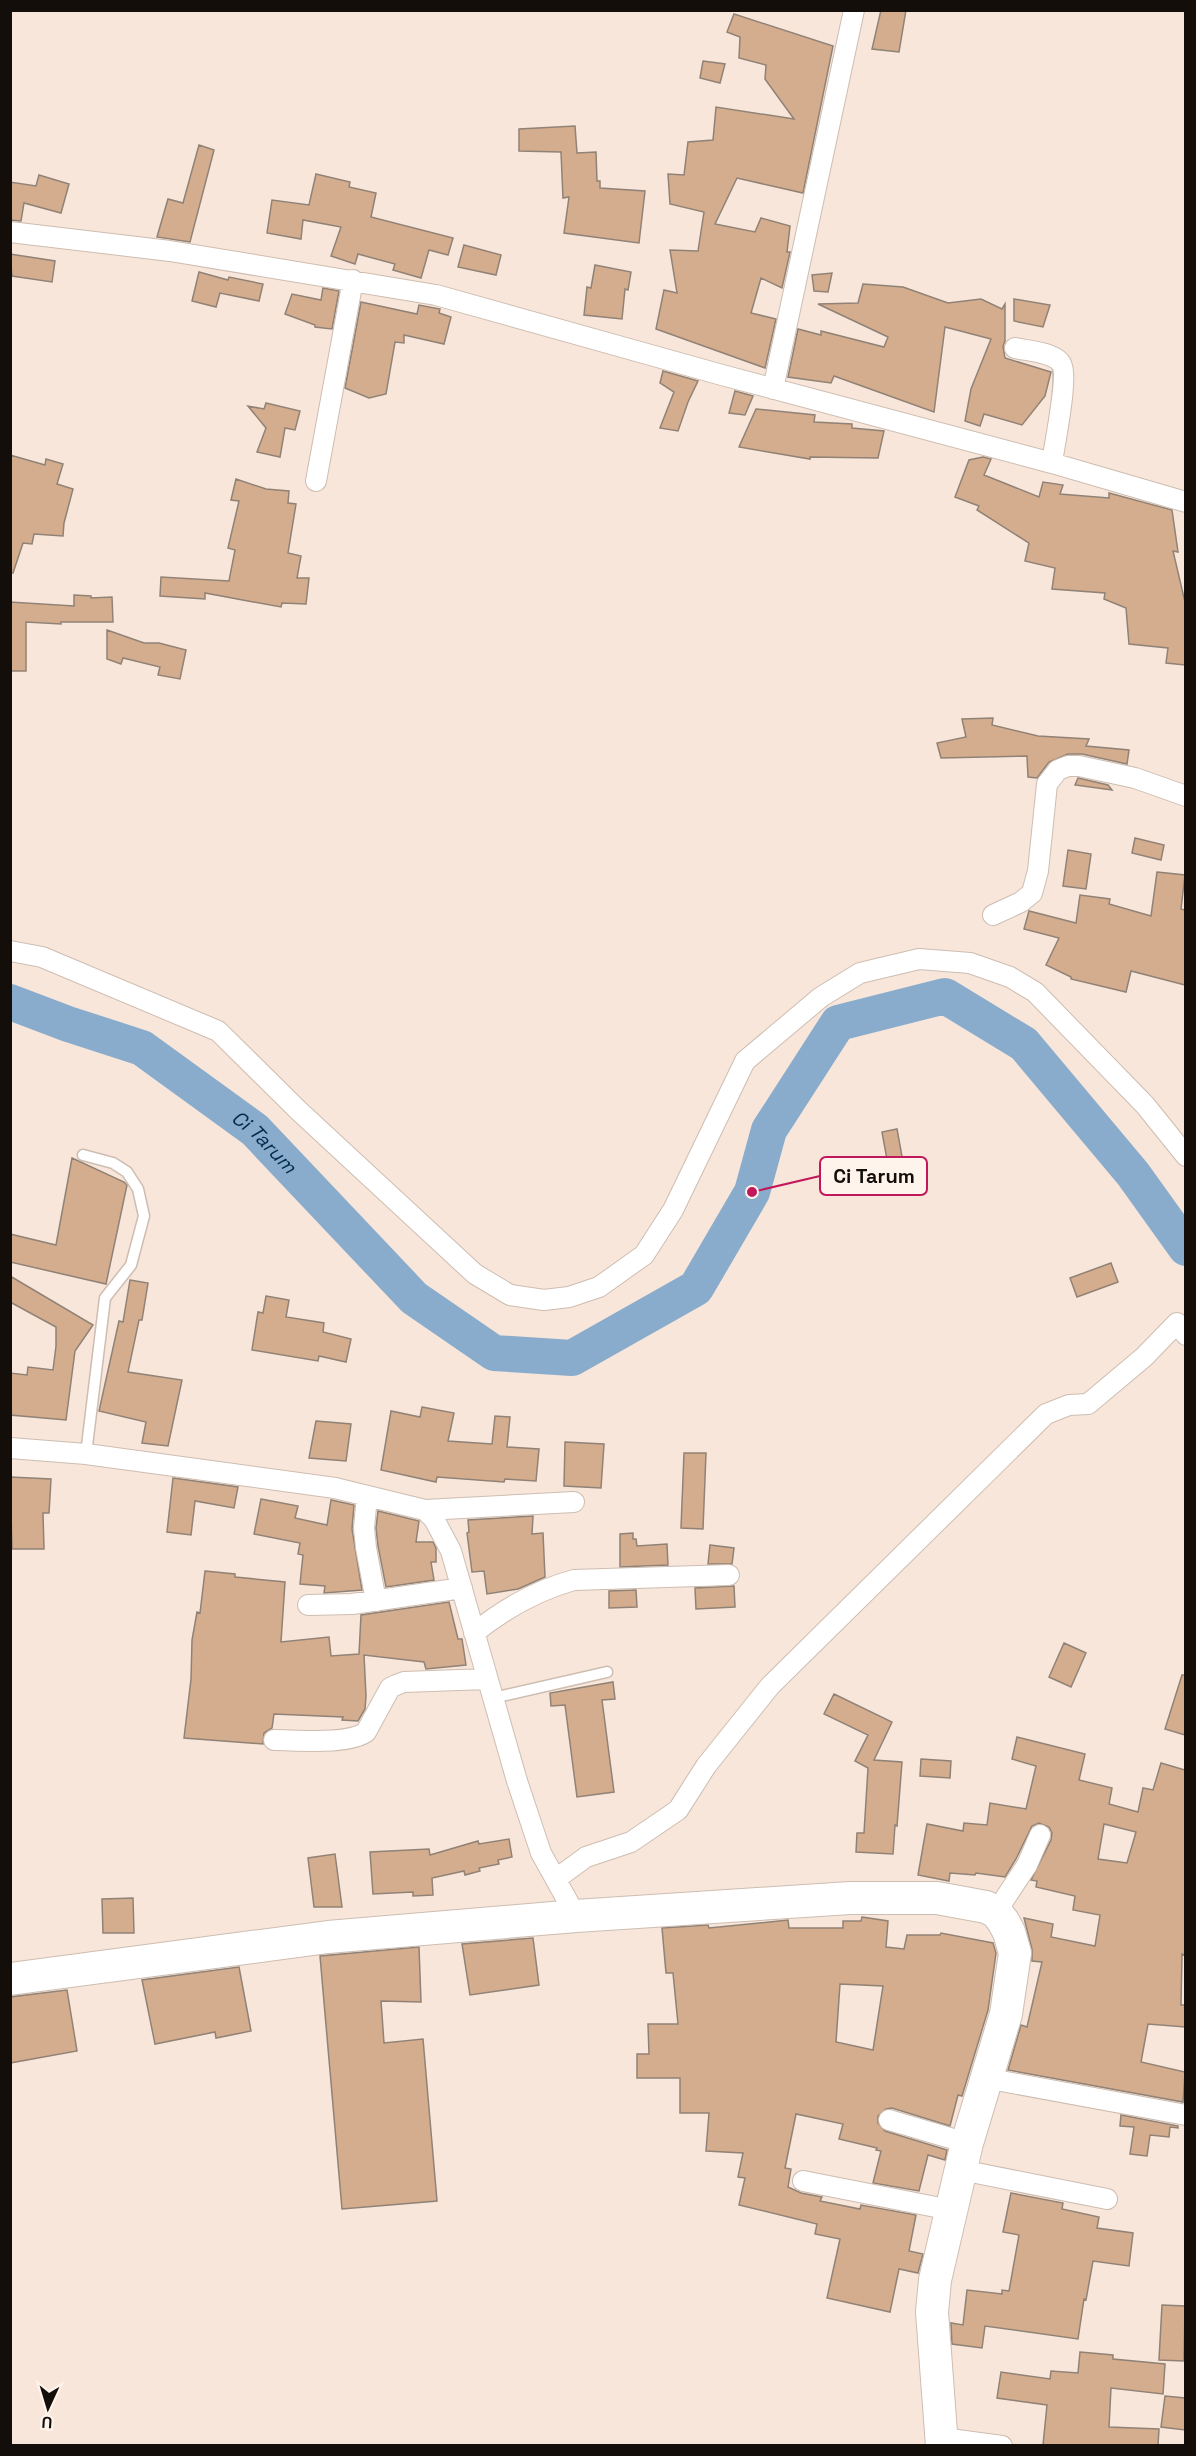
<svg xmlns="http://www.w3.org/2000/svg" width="1196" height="2456" font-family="'Space Grotesk',sans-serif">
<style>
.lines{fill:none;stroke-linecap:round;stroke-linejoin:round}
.river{stroke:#89accd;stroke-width:36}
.building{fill:#d4ad8f;stroke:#918276;stroke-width:1.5;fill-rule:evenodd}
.lane-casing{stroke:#cebdb1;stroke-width:13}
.street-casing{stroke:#cebdb1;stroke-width:22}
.primary-casing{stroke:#cebdb1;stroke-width:34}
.lane{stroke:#fff;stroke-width:10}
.street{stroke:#fff;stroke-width:20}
.primary{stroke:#fff;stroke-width:32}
.labels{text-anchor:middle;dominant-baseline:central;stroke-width:4.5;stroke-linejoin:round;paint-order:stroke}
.water-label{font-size:20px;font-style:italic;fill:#012c4b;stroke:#fff4ec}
.leader{fill:none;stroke:#c2185b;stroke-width:2}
.callout-dot{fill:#c2185b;stroke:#fff4ec;stroke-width:2}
.callout{fill:#fff4ec;stroke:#c2185b;stroke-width:2}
.callout-label{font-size:20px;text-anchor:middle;font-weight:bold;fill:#130e09}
</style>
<rect width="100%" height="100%" fill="#f7e6d9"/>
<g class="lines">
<path class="river" id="s1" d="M 10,1002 L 68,1024 L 142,1048 L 255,1130 L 414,1298 L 494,1353 L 572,1358 L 696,1288 L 752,1192 L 769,1130 L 838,1023 L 945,996 L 1024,1044 L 1133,1174 L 1186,1248"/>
</g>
<path class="building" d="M 881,10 L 906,10 L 899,52 L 872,49 Z
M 734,14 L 833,46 L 803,193 L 737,178 L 715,224 L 755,232 L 761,218 L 790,226 L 787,252 L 790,252 L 782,288 L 761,278 L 751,313 L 776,319 L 765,368 L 656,329 L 664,290 L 677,293 L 670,250 L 698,251 L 704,212 L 670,204 L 668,174 L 684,175 L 688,142 L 713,140 L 716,107 L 794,119 L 765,79 L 766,65 L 739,58 L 740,37 L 727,32 Z
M 703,61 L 725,64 L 720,83 L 700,78 Z
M 575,126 L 577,153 L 596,152 L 597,181 L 600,181 L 600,188 L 645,191 L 639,243 L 564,233 L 569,197 L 563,198 L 561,152 L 519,151 L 519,129 Z
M 199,145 L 214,150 L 190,242 L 157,237 L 168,199 L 183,203 Z
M 316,174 L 350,182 L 349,187 L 376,193 L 371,217 L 453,238 L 448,255 L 429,250 L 421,278 L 393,270 L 395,264 L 358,254 L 355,264 L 331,256 L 341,227 L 303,220 L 301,239 L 267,233 L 272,200 L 309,205 Z
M 39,175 L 69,184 L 61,213 L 24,203 L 21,221 L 10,220 L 10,182 L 36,186 Z
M 464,245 L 501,255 L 496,275 L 458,267 Z
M 10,254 L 55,261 L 52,282 L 12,276 Z
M 595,265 L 631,272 L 628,290 L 625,289 L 622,319 L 584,315 L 587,287 L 591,288 Z
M 199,272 L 228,280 L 229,277 L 263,284 L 259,301 L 220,293 L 216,307 L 192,301 Z
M 832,273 L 828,292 L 814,291 L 812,275 Z
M 863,284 L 903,287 L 948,303 L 981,299 L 1002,309 L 1005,304 L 1005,341 L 1003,346 L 1005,358 L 1051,372 L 1045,396 L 1022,425 L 984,414 L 980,426 L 965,421 L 971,389 L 991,339 L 945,327 L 934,412 L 834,376 L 831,383 L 788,377 L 798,329 L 821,335 L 821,331 L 884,347 L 888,337 L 818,304 L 858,303 Z
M 323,288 L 339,291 L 332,329 L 315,327 L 315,325 L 285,314 L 292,294 L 321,300 Z
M 1014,299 L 1050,305 L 1043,327 L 1014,321 Z
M 361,302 L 417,314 L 419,305 L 440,309 L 439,313 L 451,317 L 444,344 L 404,335 L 404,343 L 395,342 L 386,394 L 369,398 L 345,388 Z
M 663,371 L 698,381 L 688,402 L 678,431 L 660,428 L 674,392 L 660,383 Z
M 735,391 L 753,396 L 745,415 L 729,413 Z
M 266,403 L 300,411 L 295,430 L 285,428 L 280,457 L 257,452 L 266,428 L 248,406 L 264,409 Z
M 756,409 L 815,415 L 814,422 L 852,424 L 852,428 L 884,431 L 878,458 L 810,457 L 810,459 L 739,447 Z
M 10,455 L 45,465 L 46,459 L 63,464 L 57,484 L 73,489 L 64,523 L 63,536 L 34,534 L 32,544 L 23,543 L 13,573 L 10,572 Z
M 983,457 L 991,459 L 984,475 L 1039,497 L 1043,482 L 1063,485 L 1060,494 L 1109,498 L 1109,493 L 1172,510 L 1178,552 L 1173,551 L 1185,602 L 1185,665 L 1166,663 L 1168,648 L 1129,644 L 1126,608 L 1104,599 L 1105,593 L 1052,589 L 1055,568 L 1025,561 L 1029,543 L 977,510 L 979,506 L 955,497 L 969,460 Z
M 236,479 L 266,489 L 289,491 L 288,503 L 296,504 L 288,553 L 301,556 L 297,578 L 309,578 L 306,604 L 282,603 L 281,607 L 205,593 L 205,599 L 160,596 L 161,577 L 229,581 L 235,550 L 228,548 L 239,501 L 231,500 Z
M 74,595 L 91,596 L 91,598 L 112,597 L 113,622 L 61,622 L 61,624 L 26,622 L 26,671 L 10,671 L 10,602 L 74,606 Z
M 107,630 L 144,643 L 159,643 L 186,650 L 180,679 L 158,675 L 160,667 L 123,658 L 121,664 L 107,659 Z
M 993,718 L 992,725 L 1038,736 L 1089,739 L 1086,746 L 1129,750 L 1127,764 L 1082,754 L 1068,754 L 1049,762 L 1037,778 L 1028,777 L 1027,756 L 941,758 L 937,743 L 966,737 L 962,719 Z
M 1078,778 L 1108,785 L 1112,790 L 1075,785 Z
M 1135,838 L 1164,845 L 1161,860 L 1132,853 Z
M 1068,850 L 1091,854 L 1086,889 L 1063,886 Z
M 1157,872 L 1185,875 L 1181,909 L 1185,910 L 1185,985 L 1131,971 L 1126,992 L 1071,979 L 1071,977 L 1046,965 L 1059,938 L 1024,929 L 1029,911 L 1076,923 L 1080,895 L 1110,899 L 1109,904 L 1151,916 Z
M 897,1129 L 903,1162 L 888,1165 L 882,1132 Z
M 72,1158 L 124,1182 L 127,1185 L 106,1284 L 10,1262 L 10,1234 L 56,1245 Z
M 1111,1263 L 1118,1282 L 1077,1297 L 1070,1278 Z
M 10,1276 L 93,1325 L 75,1351 L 66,1420 L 10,1415 L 10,1373 L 27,1375 L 28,1367 L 53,1370 L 56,1346 L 56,1327 L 10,1302 Z
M 130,1280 L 148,1283 L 142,1320 L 139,1320 L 128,1372 L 182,1380 L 168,1446 L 142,1443 L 146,1422 L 99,1411 L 119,1321 L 123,1322 Z
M 266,1296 L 289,1300 L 286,1317 L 324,1323 L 323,1332 L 351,1339 L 346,1362 L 319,1356 L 318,1361 L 252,1350 L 258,1312 L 263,1313 Z
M 422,1407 L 454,1413 L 448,1441 L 492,1444 L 495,1416 L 510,1417 L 507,1447 L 539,1449 L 536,1481 L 505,1479 L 504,1482 L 437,1477 L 436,1482 L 381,1470 L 391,1411 L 420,1417 Z
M 316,1421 L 351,1424 L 346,1461 L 309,1458 Z
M 565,1442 L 604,1444 L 601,1488 L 564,1486 Z
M 684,1453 L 706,1453 L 703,1529 L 681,1528 Z
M 10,1477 L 51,1479 L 49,1513 L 43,1513 L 44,1549 L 12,1549 Z
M 173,1478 L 238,1487 L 234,1508 L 195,1501 L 191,1535 L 167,1532 Z
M 261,1499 L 298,1506 L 295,1518 L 327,1525 L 331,1500 L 354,1505 L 352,1529 L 362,1590 L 324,1593 L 325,1586 L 300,1584 L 303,1555 L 298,1554 L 300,1543 L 254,1534 Z
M 378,1511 L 419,1521 L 416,1542 L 433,1542 L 436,1548 L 436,1562 L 431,1562 L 434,1580 L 386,1587 L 378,1546 L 376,1528 Z
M 533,1516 L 532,1534 L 543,1533 L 545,1577 L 518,1589 L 487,1594 L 484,1571 L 472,1572 L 467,1533 L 469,1532 L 468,1520 Z
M 633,1533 L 633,1539 L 636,1539 L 637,1546 L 667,1544 L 668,1565 L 620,1567 L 620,1534 Z
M 710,1545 L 734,1548 L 732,1564 L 708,1564 Z
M 205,1571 L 235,1574 L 235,1577 L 285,1582 L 281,1642 L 329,1637 L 331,1656 L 359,1654 L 361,1615 L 449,1602 L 458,1639 L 462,1639 L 466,1665 L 426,1669 L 424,1662 L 364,1655 L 366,1696 L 365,1709 L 358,1721 L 342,1720 L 343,1717 L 274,1714 L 272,1728 L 264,1733 L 263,1744 L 184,1738 L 191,1679 L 192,1640 L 197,1612 L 200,1613 Z
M 734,1586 L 735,1607 L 696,1609 L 695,1588 Z
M 636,1590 L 637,1607 L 609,1608 L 609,1591 Z
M 1064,1643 L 1086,1653 L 1071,1687 L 1049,1677 Z
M 1182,1675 L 1185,1675 L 1185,1735 L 1165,1729 Z
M 613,1682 L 615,1699 L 602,1700 L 614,1792 L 577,1797 L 565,1705 L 551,1706 L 550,1693 Z
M 834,1694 L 892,1722 L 874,1760 L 902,1762 L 897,1826 L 895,1825 L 893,1854 L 856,1852 L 857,1833 L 864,1833 L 868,1768 L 855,1761 L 868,1735 L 824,1714 Z
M 1017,1737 L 1085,1754 L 1079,1780 L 1112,1788 L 1109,1804 L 1138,1812 L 1143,1788 L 1153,1790 L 1161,1763 L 1185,1770 L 1185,1955 L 1182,1954 L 1181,2005 L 1185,2005 L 1185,2027 L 1148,2024 L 1141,2062 L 1185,2072 L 1183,2102 L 1008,2070 L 1021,2025 L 1027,2027 L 1042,1962 L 1032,1961 L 1032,1949 L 1024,1918 L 1053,1924 L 1051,1937 L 1095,1946 L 1100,1915 L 1073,1910 L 1075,1896 L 1036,1887 L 1037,1881 L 1031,1880 L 1051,1840 L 1052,1833 L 1049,1827 L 1039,1823 L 1032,1826 L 1016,1859 L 1005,1877 L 976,1873 L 975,1875 L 950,1873 L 949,1881 L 918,1875 L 927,1824 L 963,1831 L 964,1823 L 987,1825 L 990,1803 L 1026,1809 L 1036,1766 L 1012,1759 ZM 1104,1824 L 1136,1832 L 1127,1863 L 1098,1859 Z
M 921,1759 L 951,1761 L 950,1778 L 920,1776 Z
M 509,1839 L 512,1857 L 498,1860 L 499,1864 L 479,1868 L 480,1871 L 465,1875 L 464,1871 L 432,1878 L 433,1895 L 413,1896 L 413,1892 L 373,1894 L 370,1852 L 429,1849 L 430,1855 L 478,1841 L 479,1844 Z
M 335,1854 L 342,1907 L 314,1907 L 308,1858 Z
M 133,1898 L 134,1933 L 103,1933 L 102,1899 Z
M 862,1917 L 888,1921 L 886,1947 L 904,1949 L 907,1935 L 940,1935 L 941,1933 L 993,1943 L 996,1953 L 988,2010 L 962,2096 L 958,2095 L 950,2126 L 892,2108 L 886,2109 L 878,2116 L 878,2123 L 885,2131 L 947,2150 L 945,2160 L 928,2155 L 919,2191 L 873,2183 L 881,2151 L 876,2150 L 877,2148 L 839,2139 L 843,2124 L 796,2114 L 785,2168 L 791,2169 L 788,2187 L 801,2193 L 822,2197 L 820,2201 L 860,2209 L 861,2205 L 916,2215 L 909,2251 L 923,2254 L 918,2273 L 899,2269 L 890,2312 L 827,2298 L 840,2239 L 815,2234 L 817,2224 L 739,2205 L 745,2178 L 738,2177 L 743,2153 L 706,2151 L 709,2113 L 680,2113 L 680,2078 L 637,2078 L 637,2054 L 649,2054 L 648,2024 L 678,2024 L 673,1973 L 666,1973 L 662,1928 L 708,1925 L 709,1928 L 788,1920 L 789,1928 L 843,1928 L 843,1921 L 861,1921 ZM 840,1984 L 883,1986 L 873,2050 L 836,2042 Z
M 533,1938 L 539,1985 L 470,1995 L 462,1944 Z
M 419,1947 L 421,2002 L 381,2001 L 384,2043 L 423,2039 L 437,2201 L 342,2209 L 320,1956 Z
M 239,1967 L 251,2031 L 216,2038 L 215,2032 L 155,2044 L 142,1980 Z
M 67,1990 L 77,2051 L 10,2063 L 10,1997 Z
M 1121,2115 L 1178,2126 L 1178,2128 L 1170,2127 L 1169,2137 L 1150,2135 L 1147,2156 L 1130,2154 L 1134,2127 L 1120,2126 Z
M 1011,2193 L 1063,2203 L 1062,2209 L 1099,2217 L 1097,2228 L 1133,2233 L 1129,2266 L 1093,2261 L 1086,2300 L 1084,2299 L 1078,2339 L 985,2326 L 982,2348 L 952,2344 L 951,2323 L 963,2325 L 967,2290 L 1002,2294 L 1002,2290 L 1009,2291 L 1019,2235 L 1003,2232 Z
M 1162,2305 L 1185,2306 L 1184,2361 L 1159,2360 Z
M 1080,2352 L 1113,2355 L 1113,2359 L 1165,2364 L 1163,2394 L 1111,2388 L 1109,2427 L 1159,2429 L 1158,2445 L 1043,2445 L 1047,2405 L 997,2398 L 1001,2372 L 1050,2379 L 1051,2371 L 1078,2373 Z
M 1165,2396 L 1185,2398 L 1185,2430 L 1161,2427 Z"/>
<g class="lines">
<defs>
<path id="lane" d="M 83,1155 L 113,1163 L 127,1172 L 138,1189 L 144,1216 L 131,1265 L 105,1298 L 86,1454
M 493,1698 L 607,1672"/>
<path id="street" d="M 10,232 L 170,251 L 436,295 L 722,375 L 1052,463 L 1186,502
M 1015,348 C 1028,351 1051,352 1060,362 C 1070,372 1054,446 1052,463
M 773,389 L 854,10
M 316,481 L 353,280
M 993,915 L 1021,902 L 1032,893 L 1038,871 L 1047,784 L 1058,770 L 1068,766 L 1079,766 L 1135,778 L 1186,796
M 10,951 L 42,957 L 218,1031 L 299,1111 L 475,1274 L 510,1295 L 544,1300 L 569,1297 L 599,1287 L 644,1255 L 673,1210 L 745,1061 L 821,997 L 860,973 L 919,959 L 970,963 L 1010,977 L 1035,992 L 1145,1105 L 1186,1156
M 10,1448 L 86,1454 L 335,1488 L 425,1510 L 434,1519 L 451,1551 L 517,1781 L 541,1853 L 576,1916
M 367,1496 L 364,1528 L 366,1548 L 376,1601
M 425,1510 L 574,1502
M 308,1605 L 352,1604 L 462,1588
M 474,1633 C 504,1609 537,1590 574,1580 L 729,1575
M 274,1740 C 297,1740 348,1745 366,1732 L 390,1688 L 396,1685 L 404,1682 L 487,1679
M 556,1879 L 586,1857 L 631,1842 L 678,1810 L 706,1766 L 770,1686 L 1046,1414 L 1069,1405 L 1088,1404 L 1144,1357 L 1177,1323 L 1186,1335
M 996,1912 L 1027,1865 L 1040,1835
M 985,2078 L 1186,2115
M 889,2120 L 967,2143
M 961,2170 L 1107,2199
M 803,2181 L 951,2210
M 942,2438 L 1002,2446"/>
<path id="primary" d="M 10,1979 L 328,1937 L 576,1916 L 850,1898 L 937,1898 L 986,1907 L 996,1912 L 1003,1921 L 1009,1932 L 1015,1953 L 1006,2014 L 967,2143 L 935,2280 L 932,2312 L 942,2446"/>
</defs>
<use href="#lane" class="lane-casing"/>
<use href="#street" class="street-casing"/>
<use href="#primary" class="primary-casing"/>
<use href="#lane" class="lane"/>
<use href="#street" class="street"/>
<use href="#primary" class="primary"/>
</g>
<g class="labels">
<g class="water-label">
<text stroke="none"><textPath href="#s1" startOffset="294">Ci Tarum</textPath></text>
</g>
</g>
<path class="leader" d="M752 1192L820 1176"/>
<circle class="callout-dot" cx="752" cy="1192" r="6"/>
<rect class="callout" x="820" y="1157" width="107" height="38" rx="6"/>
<g class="callout-label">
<text x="874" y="1183">Ci Tarum</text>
</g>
<rect width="1196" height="2456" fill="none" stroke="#130e09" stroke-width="24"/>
<g transform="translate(48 2408) rotate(184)" stroke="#fff4ec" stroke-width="4.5" paint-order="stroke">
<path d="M0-4.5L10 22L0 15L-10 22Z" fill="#130e09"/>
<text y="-9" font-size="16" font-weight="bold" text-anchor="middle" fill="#130e09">U</text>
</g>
</svg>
